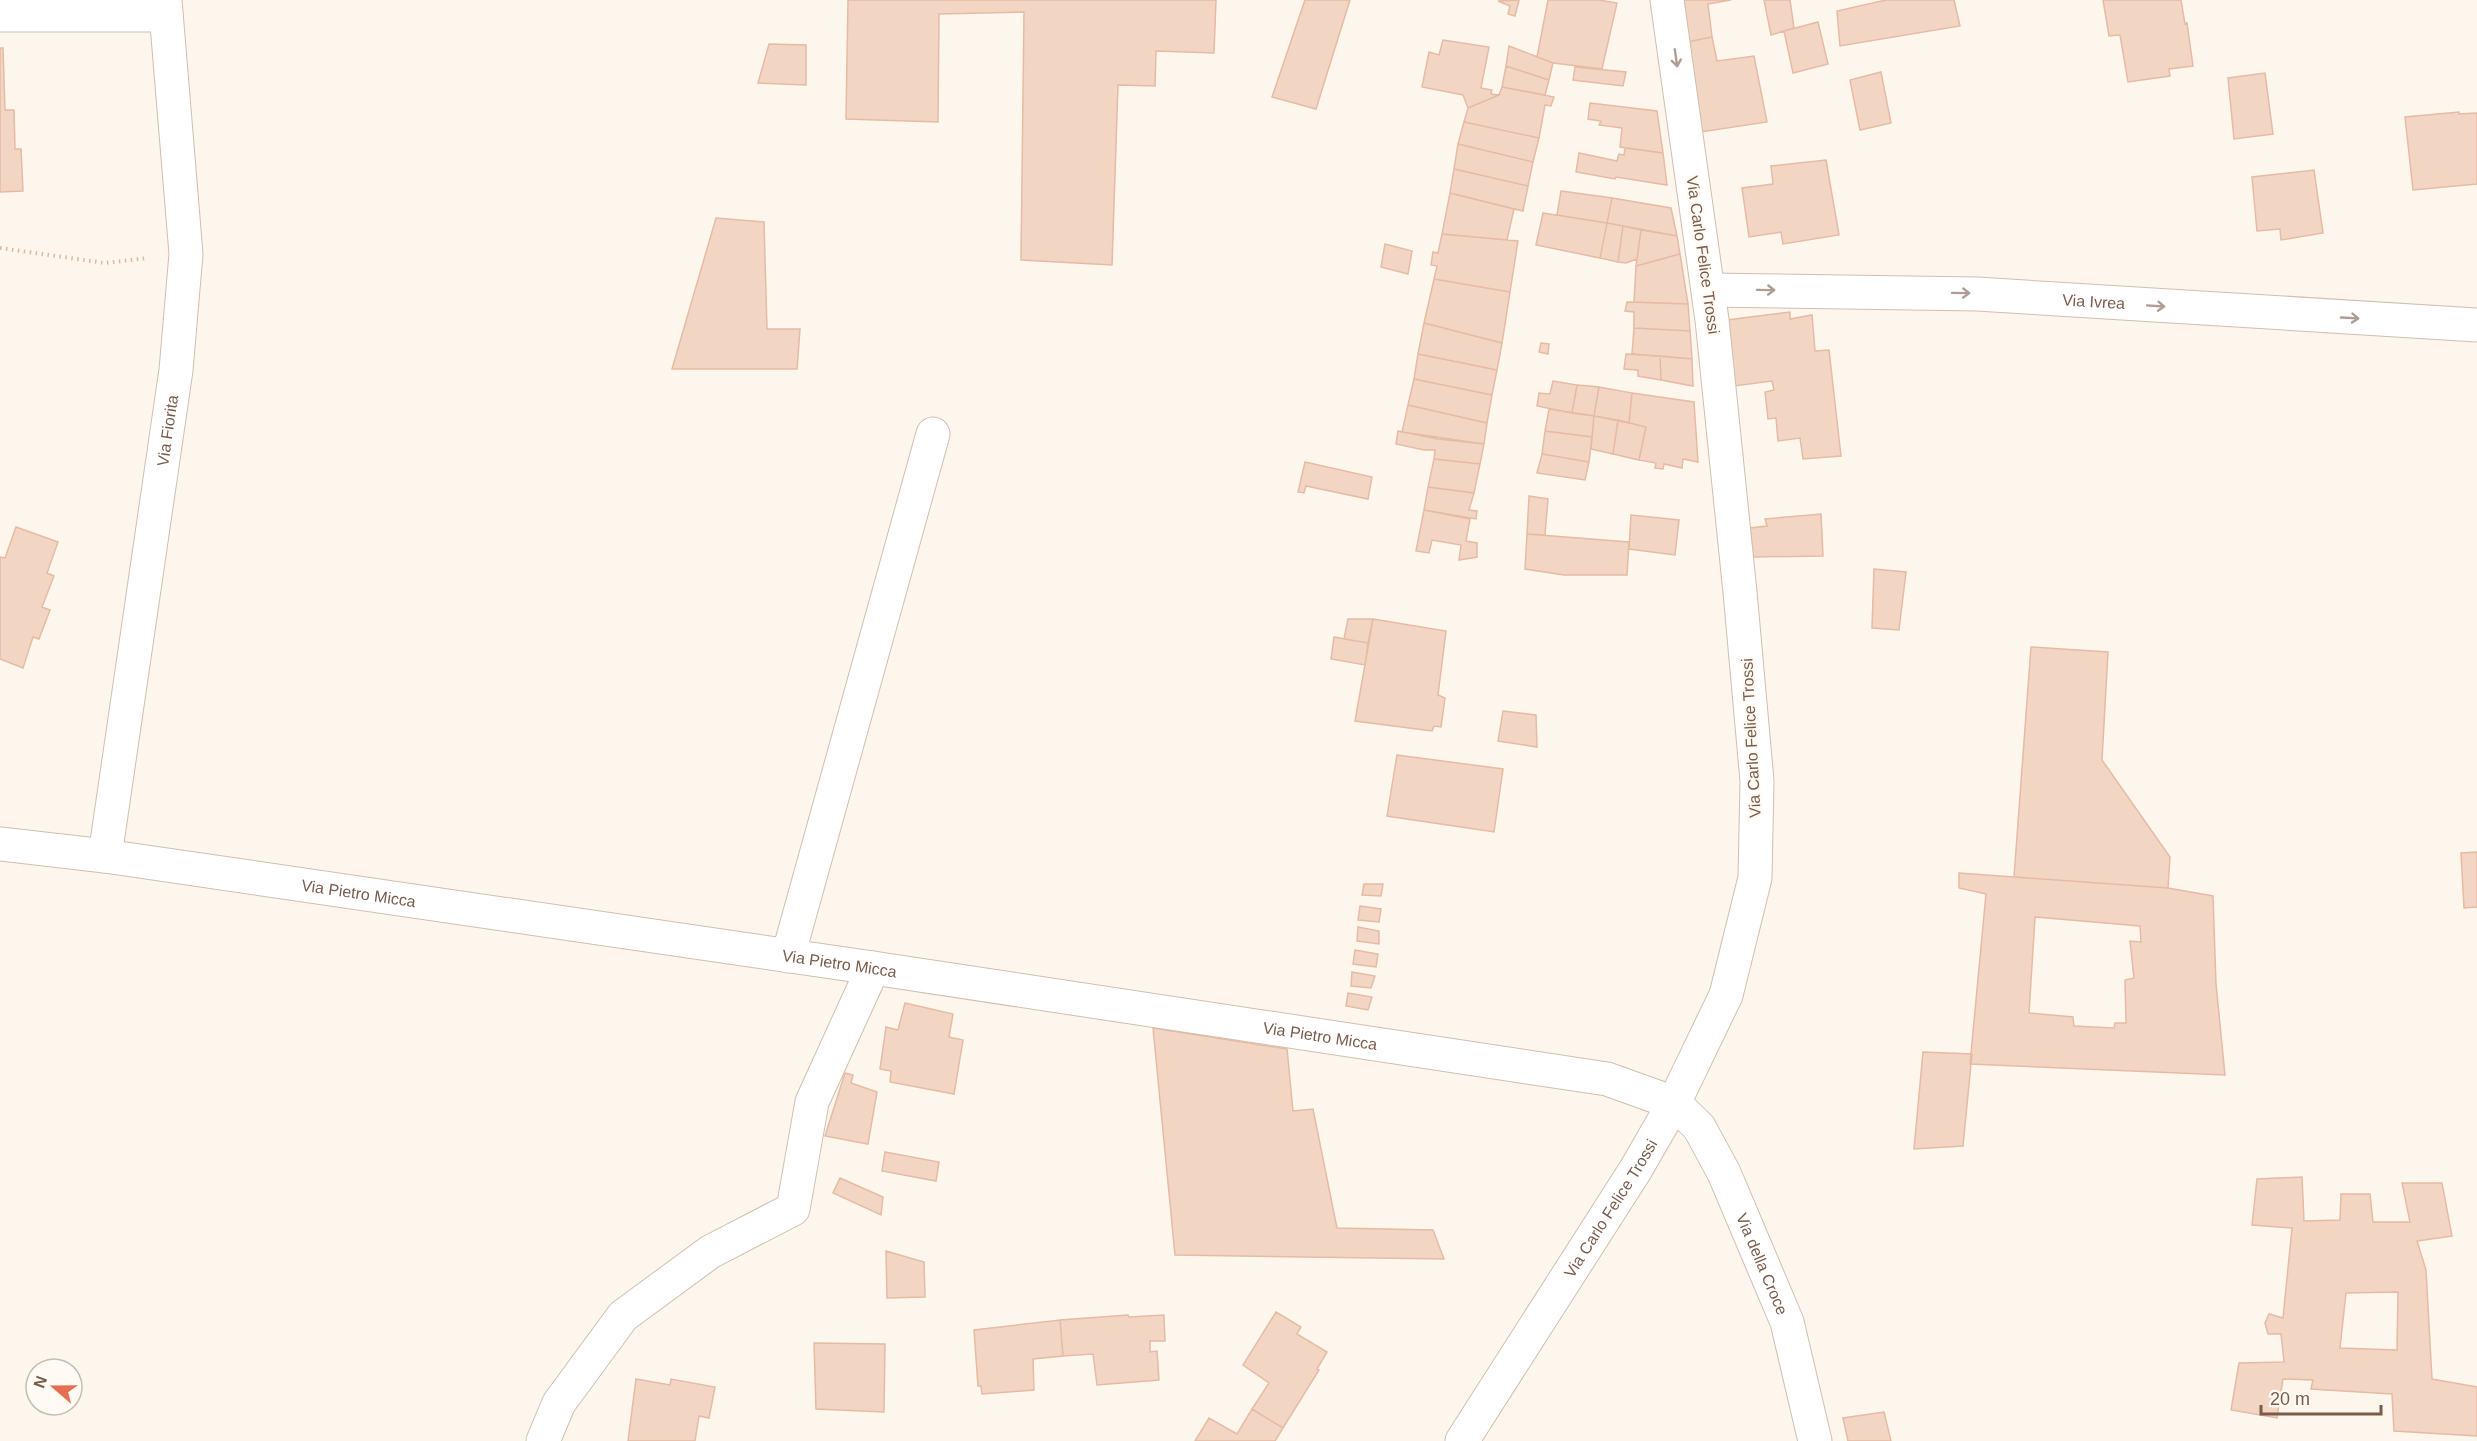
<svg xmlns="http://www.w3.org/2000/svg" width="2477" height="1441" font-family="Arial,sans-serif">
<style>
.building{fill:#f3d5c3;stroke:#e6bba3;stroke-width:1.5;fill-rule:evenodd}
.lines{fill:none;stroke-linecap:round;stroke-linejoin:round}
.minor-casing{stroke:#d1beb0;stroke-width:35}
.path{stroke:#d9b8a5;stroke-width:4;stroke-dasharray:1.5 4.5;stroke-linecap:butt}
.minor{stroke:#fff;stroke-width:33}
.oneway{stroke:#af9d94}
.labels{text-anchor:middle;dominant-baseline:central;stroke-width:4.5;stroke-linejoin:round;paint-order:stroke}
.street-label{font-size:16px;fill:#7a5c4d;stroke:#fffaf3}
</style>
<rect width="100%" height="100%" fill="#fdf6ec"/>
<path class="building" d="M 848,0 L 1216,0 L 1214,53 L 1156,51 L 1155,86 L 1118,85 L 1112,265 L 1021,260 L 1024,12 L 939,14 L 938,122 L 846,119 Z
M 1305,0 L 1350,0 L 1316,109 L 1272,97 Z
M 1519,0 L 1515,16 L 1508,14 L 1510,6 L 1498,1 Z
M 1548,0 L 1599,0 L 1617,3 L 1602,69 L 1553,63 L 1537,57 Z
M 1677,0 L 1731,0 L 1708,4 L 1712,37 L 1687,42 Z
M 1764,0 L 1790,0 L 1794,28 L 1771,35 Z
M 1886,0 L 1954,0 L 1960,26 L 1840,46 L 1837,11 Z
M 2103,0 L 2181,0 L 2185,24 L 2187,23 L 2193,66 L 2169,69 L 2170,76 L 2128,82 L 2120,35 L 2109,36 Z
M 1818,22 L 1828,64 L 1793,73 L 1784,31 Z
M 1712,37 L 1717,61 L 1754,56 L 1767,122 L 1701,132 L 1687,42 Z
M 1443,40 L 1489,47 L 1481,88 L 1492,90 L 1491,94 L 1499,95 L 1468,108 L 1463,95 L 1422,87 L 1429,52 L 1439,55 Z
M 769,44 L 806,45 L 806,85 L 758,83 Z
M 1509,46 L 1553,63 L 1549,80 L 1506,66 Z
M 0,48 L 3,48 L 5,110 L 14,110 L 15,149 L 21,149 L 23,191 L 0,192 Z
M 1506,66 L 1549,80 L 1545,95 L 1502,87 Z
M 1575,67 L 1626,72 L 1623,86 L 1573,80 Z
M 1881,72 L 1891,123 L 1860,130 L 1850,80 Z
M 2265,73 L 2273,134 L 2234,139 L 2228,78 Z
M 1502,87 L 1554,97 L 1551,106 L 1545,105 L 1539,138 L 1464,122 L 1468,108 L 1499,95 Z
M 1590,103 L 1657,111 L 1663,153 L 1620,147 L 1622,128 L 1599,125 L 1601,121 L 1588,119 Z
M 2459,112 L 2459,114 L 2477,113 L 2477,184 L 2413,190 L 2405,117 Z
M 1464,122 L 1539,138 L 1533,162 L 1458,144 Z
M 1458,144 L 1533,162 L 1528,186 L 1454,169 Z
M 1625,148 L 1663,153 L 1667,185 L 1616,177 L 1615,179 L 1576,172 L 1579,153 L 1617,161 L 1619,154 L 1624,155 Z
M 1826,160 L 1839,235 L 1783,244 L 1781,232 L 1749,237 L 1742,188 L 1773,184 L 1771,166 Z
M 1454,169 L 1528,186 L 1523,211 L 1450,193 Z
M 2314,170 L 2323,233 L 2281,240 L 2280,229 L 2257,231 L 2252,177 Z
M 1561,191 L 1612,198 L 1607,223 L 1557,215 Z
M 1450,193 L 1514,209 L 1507,240 L 1442,234 Z
M 1612,198 L 1671,208 L 1677,236 L 1607,223 Z
M 1543,213 L 1607,223 L 1600,258 L 1536,245 Z
M 716,218 L 764,222 L 767,329 L 800,329 L 797,369 L 672,369 Z
M 1607,223 L 1623,226 L 1618,262 L 1600,258 Z
M 1623,226 L 1641,230 L 1637,259 L 1626,263 L 1618,262 Z
M 1641,230 L 1677,236 L 1680,254 L 1636,266 Z
M 1442,234 L 1518,241 L 1510,292 L 1434,279 L 1437,266 L 1431,265 L 1433,252 L 1438,253 Z
M 1385,244 L 1412,251 L 1408,274 L 1381,267 Z
M 1680,254 L 1688,304 L 1634,302 L 1636,266 Z
M 1434,279 L 1510,292 L 1502,343 L 1424,323 Z
M 1627,302 L 1688,304 L 1690,331 L 1634,328 L 1634,312 L 1625,311 Z
M 1790,312 L 1790,319 L 1812,315 L 1815,351 L 1829,350 L 1841,456 L 1803,459 L 1800,438 L 1778,441 L 1776,418 L 1768,419 L 1765,392 L 1774,390 L 1772,381 L 1734,386 L 1727,320 Z
M 1424,323 L 1502,343 L 1497,370 L 1418,354 Z
M 1634,328 L 1690,331 L 1692,359 L 1632,354 Z
M 1541,343 L 1549,344 L 1548,354 L 1539,352 Z
M 1418,354 L 1497,370 L 1492,395 L 1414,379 Z
M 1626,354 L 1660,356 L 1661,380 L 1638,376 L 1638,370 L 1624,369 Z
M 1660,356 L 1692,359 L 1693,386 L 1661,380 Z
M 1414,379 L 1492,395 L 1487,423 L 1408,405 Z
M 1553,381 L 1577,385 L 1572,413 L 1537,406 L 1539,393 L 1550,394 Z
M 1577,385 L 1599,387 L 1594,416 L 1572,413 Z
M 1599,387 L 1632,393 L 1629,423 L 1594,416 Z
M 1632,393 L 1694,402 L 1698,462 L 1683,459 L 1682,468 L 1664,464 L 1663,469 L 1655,468 L 1656,463 L 1639,460 L 1646,427 L 1629,423 Z
M 1408,405 L 1487,423 L 1484,444 L 1402,432 Z
M 1549,409 L 1594,416 L 1592,437 L 1545,431 Z
M 1594,416 L 1618,420 L 1613,454 L 1591,449 Z
M 1618,420 L 1646,427 L 1639,460 L 1613,454 Z
M 1398,431 L 1438,439 L 1484,444 L 1480,464 L 1434,459 L 1435,450 L 1424,450 L 1396,444 Z
M 1545,431 L 1592,437 L 1589,462 L 1542,454 Z
M 1542,454 L 1589,462 L 1585,480 L 1537,473 Z
M 1434,459 L 1480,464 L 1474,493 L 1428,487 Z
M 1305,462 L 1372,477 L 1368,499 L 1306,486 L 1304,493 L 1298,492 Z
M 1428,487 L 1474,493 L 1469,510 L 1477,511 L 1476,519 L 1424,510 Z
M 1529,496 L 1548,499 L 1545,535 L 1527,534 Z
M 1424,510 L 1470,519 L 1466,541 L 1477,543 L 1477,557 L 1459,560 L 1461,545 L 1432,540 L 1429,553 L 1416,551 Z
M 1821,514 L 1823,556 L 1753,557 L 1750,528 L 1767,526 L 1765,519 Z
M 1631,515 L 1679,520 L 1675,555 L 1629,549 Z
M 16,527 L 58,542 L 47,573 L 54,576 L 42,607 L 50,610 L 39,639 L 33,637 L 23,668 L 0,659 L 0,557 L 5,558 Z
M 1527,534 L 1629,542 L 1627,575 L 1564,575 L 1525,569 Z
M 1874,569 L 1906,572 L 1899,630 L 1872,628 Z
M 1348,619 L 1373,619 L 1368,643 L 1344,639 Z
M 1373,619 L 1446,631 L 1438,695 L 1445,698 L 1441,727 L 1434,726 L 1432,731 L 1355,721 Z
M 1334,637 L 1368,643 L 1365,665 L 1331,659 Z
M 2031,647 L 2108,652 L 2102,760 L 2170,857 L 2168,888 L 2014,877 Z
M 1503,711 L 1536,715 L 1537,747 L 1498,741 Z
M 1397,755 L 1503,769 L 1494,832 L 1387,816 Z
M 2477,852 L 2477,907 L 2464,908 L 2461,853 Z
M 1959,873 L 2168,888 L 2213,896 L 2216,984 L 2225,1075 L 1970,1064 L 1986,894 L 1959,888 ZM 2035,917 L 2140,926 L 2141,942 L 2130,941 L 2134,978 L 2125,980 L 2126,1023 L 2115,1023 L 2114,1028 L 2074,1026 L 2073,1017 L 2029,1013 Z
M 1364,884 L 1383,884 L 1381,896 L 1362,895 Z
M 1360,906 L 1381,909 L 1379,922 L 1358,920 Z
M 1358,927 L 1379,931 L 1379,944 L 1357,941 Z
M 1355,950 L 1378,954 L 1376,967 L 1353,964 Z
M 1352,972 L 1375,976 L 1371,988 L 1351,986 Z
M 1348,993 L 1372,997 L 1368,1010 L 1346,1006 Z
M 905,1003 L 953,1014 L 949,1037 L 963,1040 L 954,1094 L 890,1082 L 891,1071 L 880,1069 L 886,1027 L 898,1030 Z
M 1153,1028 L 1287,1049 L 1293,1111 L 1313,1109 L 1337,1228 L 1433,1230 L 1444,1259 L 1175,1255 Z
M 1923,1052 L 1972,1054 L 1963,1146 L 1914,1149 Z
M 845,1073 L 853,1075 L 851,1083 L 877,1092 L 868,1144 L 825,1136 Z
M 885,1152 L 939,1162 L 936,1181 L 882,1171 Z
M 2302,1177 L 2304,1221 L 2340,1220 L 2341,1194 L 2370,1194 L 2373,1222 L 2410,1222 L 2402,1183 L 2442,1183 L 2452,1236 L 2417,1241 L 2426,1270 L 2432,1379 L 2477,1387 L 2477,1436 L 2394,1431 L 2392,1394 L 2311,1389 L 2313,1380 L 2283,1379 L 2277,1418 L 2231,1410 L 2239,1363 L 2284,1362 L 2281,1334 L 2268,1334 L 2265,1323 L 2269,1314 L 2283,1318 L 2292,1228 L 2252,1225 L 2257,1179 ZM 2398,1292 L 2397,1350 L 2340,1348 L 2346,1293 Z
M 840,1178 L 883,1197 L 881,1215 L 833,1193 Z
M 886,1251 L 924,1262 L 925,1297 L 887,1298 Z
M 1276,1312 L 1301,1327 L 1297,1334 L 1327,1352 L 1317,1369 L 1319,1370 L 1283,1428 L 1252,1409 L 1269,1383 L 1243,1365 Z
M 1128,1315 L 1129,1317 L 1164,1315 L 1165,1341 L 1150,1341 L 1150,1352 L 1157,1351 L 1159,1380 L 1097,1385 L 1093,1354 L 1063,1356 L 1060,1320 Z
M 1060,1320 L 1063,1356 L 1033,1359 L 1034,1390 L 982,1394 L 981,1386 L 978,1386 L 974,1330 Z
M 814,1343 L 885,1344 L 884,1412 L 816,1409 Z
M 636,1379 L 670,1385 L 671,1379 L 715,1387 L 709,1418 L 699,1416 L 695,1441 L 628,1441 Z
M 1252,1409 L 1283,1428 L 1275,1441 L 1195,1441 L 1209,1418 L 1237,1434 Z
M 1884,1412 L 1891,1441 L 1848,1441 L 1843,1418 Z"/>
<g class="lines">
<defs>
<g id="minor">
<path d="M 0,15 L 166,15"/>
<path id="s1" d="M 1708,290 L 1977,294 L 2477,325"/>
<path id="s2" d="M 0,844 L 105,856 L 873,968 L 1607,1079 L 1674,1103 L 1699,1127 L 1724,1173 L 1787,1322 L 1815,1441"/>
<path id="s3" d="M 105,856 L 176,370 L 186,254 L 165,0"/>
<path d="M 788,956 L 933,434"/>
<path d="M 543,1441 L 559,1403 L 623,1316 L 710,1252 L 793,1209 L 812,1102 L 873,968"/>
<path id="s4" d="M 1462,1441 L 1636,1169 L 1674,1103 L 1726,995 L 1755,878 L 1757,781 L 1740,592 L 1712,320 L 1667,0"/>
</g>
</defs>
<use href="#minor" class="minor-casing"/>
<path class="path" d="M 0,248 L 105,263 L 148,258"/>
<use href="#minor" class="minor"/>
</g>
<defs><path id="oneway-shaft" d="M-6 0H5M1.5-3L5.5 0L1.5 3" fill="none" stroke-width="1.6" stroke-linecap="round" stroke-linejoin="round" transform="scale(1.5)"/></defs>
<g class="oneway">
<use href="#oneway-shaft" transform="translate(1676 58) rotate(82)"/>
<use href="#oneway-shaft" transform="translate(1766 290) rotate(1)"/>
<use href="#oneway-shaft" transform="translate(1961 293) rotate(1)"/>
<use href="#oneway-shaft" transform="translate(2156 306) rotate(4)"/>
<use href="#oneway-shaft" transform="translate(2350 318) rotate(3)"/>
</g>
<g class="labels">
<g class="street-label">
<text transform="translate(1703 255) rotate(82)">Via Carlo Felice Trossi</text>
<text stroke="none"><textPath href="#s1" startOffset="386">Via Ivrea</textPath></text>
<text stroke="none"><textPath href="#s3" startOffset="430">Via Fiorita</textPath></text>
<text transform="translate(1751 738) rotate(-93)">Via Carlo Felice Trossi</text>
<text stroke="none"><textPath href="#s2" startOffset="362">Via Pietro Micca</textPath></text>
<text stroke="none"><textPath href="#s2" startOffset="848">Via Pietro Micca</textPath></text>
<text stroke="none"><textPath href="#s2" startOffset="1334">Via Pietro Micca</textPath></text>
<text stroke="none"><textPath href="#s4" startOffset="276">Via Carlo Felice Trossi</textPath></text>
<text stroke="none"><textPath href="#s2" startOffset="1881">Via della Croce</textPath></text>
</g>
</g>
<g transform="translate(54 1387) rotate(290)"><circle r="28" fill="#fffaf3" stroke="#cabbb1" stroke-width="1.5"/>
<path d="M0-4.5L10 22L0 15L-10 22Z" fill="#e76f51"/>
<text y="-9" font-size="16" font-weight="bold" text-anchor="middle" fill="#7a5c4d">N</text>
</g>
<path d="M2261 1405v9h120v-9" fill="none" stroke="#7a5c4d" stroke-width="3"/>
<text x="2270" y="1405" font-size="18" fill="#7a5c4d" stroke="#fffaf3" stroke-width="4.5" paint-order="stroke">20 m</text>
</svg>
